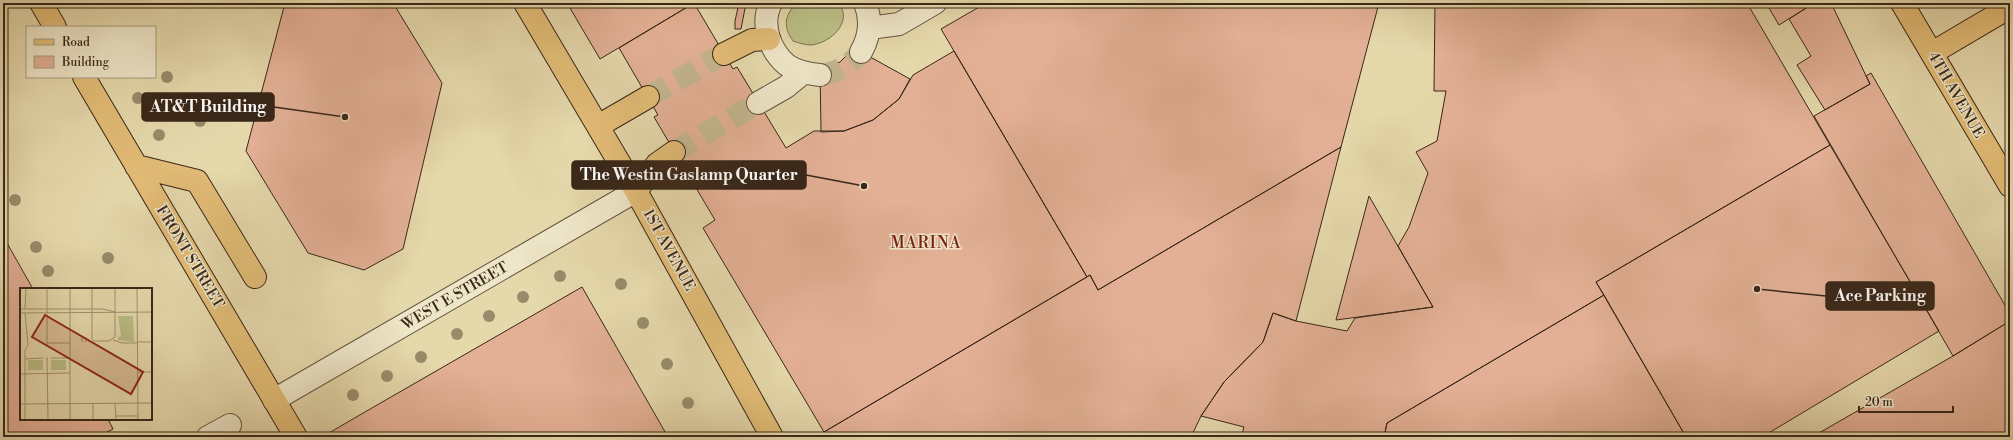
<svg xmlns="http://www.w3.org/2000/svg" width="2013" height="440" font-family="'Libre Bodoni',serif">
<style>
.green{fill:#babd85;stroke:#7a724f}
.building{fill:#e3b095;stroke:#392719}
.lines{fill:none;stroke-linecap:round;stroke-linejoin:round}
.minor-tunnel{stroke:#c3b58e;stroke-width:22;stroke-dasharray:22 11;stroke-linecap:butt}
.major-tunnel{stroke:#c3b58e;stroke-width:22;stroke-dasharray:22 11;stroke-linecap:butt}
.minor-casing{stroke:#64533e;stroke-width:24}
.major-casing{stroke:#392719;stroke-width:24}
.minor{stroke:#eee6c8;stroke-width:22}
.major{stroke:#e2bc76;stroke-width:22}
.tree{fill:#988b6a}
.labels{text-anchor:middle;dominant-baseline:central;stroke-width:3;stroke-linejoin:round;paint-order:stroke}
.street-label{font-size:15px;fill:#392719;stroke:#eee6c8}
.neighbourhood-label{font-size:16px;letter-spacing:1px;fill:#7a1f14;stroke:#eee6c8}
.inset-road{fill:none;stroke:#a09171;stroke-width:1}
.view{fill:#8f2418;fill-opacity:0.15;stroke:#8f2418;stroke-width:2}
.inset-edge{fill:none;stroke:#392719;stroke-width:2}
.leader{fill:none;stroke:#392719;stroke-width:1.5}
.callout-dot{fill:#392719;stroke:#eee6c8;stroke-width:1.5}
.callout{fill:#392719;stroke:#392719;stroke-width:1.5}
.callout-label{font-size:16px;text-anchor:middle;font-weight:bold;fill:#fff}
</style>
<rect width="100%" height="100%" fill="#e5d8ab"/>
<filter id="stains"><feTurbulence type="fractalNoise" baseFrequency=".005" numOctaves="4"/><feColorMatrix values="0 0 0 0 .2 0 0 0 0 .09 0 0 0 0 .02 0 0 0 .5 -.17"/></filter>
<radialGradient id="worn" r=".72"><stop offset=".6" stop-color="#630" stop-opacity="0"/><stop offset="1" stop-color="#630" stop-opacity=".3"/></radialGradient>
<path class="green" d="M 797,3 L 839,3 C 853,22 831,43 811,45 C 805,45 799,43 793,41 C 783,27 784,15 797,3 Z"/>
<path class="building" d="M 285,3 L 393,3 L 442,83 L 403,249 L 364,270 L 308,253 L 246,151 Z
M 567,3 L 639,3 L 641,7 L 648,3 L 694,3 L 600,59 Z
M 694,3 L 733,69 L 737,67 L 786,148 L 814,131 L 844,131 L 873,120 L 899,99 L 913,75 L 954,51 L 1087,277 L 824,432 L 703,228 L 715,220 L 654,117 L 658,115 L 619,48 Z
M 739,3 L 746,3 L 741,29 L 735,29 L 735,21 Z
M 986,3 L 1379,3 L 1341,147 L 1098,290 L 1090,275 L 1087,277 L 941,29 Z
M 1435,3 L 1747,3 L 1830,145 L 1596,282 L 1604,295 L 1387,423 L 1384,437 L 1241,437 L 1244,427 L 1201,416 L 1224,382 L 1263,342 L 1273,313 L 1296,321 L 1347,331 L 1355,318 L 1433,307 L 1398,246 L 1409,227 L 1428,173 L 1416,152 L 1437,141 L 1446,91 L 1434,91 Z
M 1766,3 L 1814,3 L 1779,25 Z
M 1814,3 L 1831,3 L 1870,84 L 1825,110 L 1797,65 L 1811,56 L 1789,19 Z
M 854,48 L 910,79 L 899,99 L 873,120 L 844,131 L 821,132 L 820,69 L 840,62 Z
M 1871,73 L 2010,314 L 2010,321 L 1953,356 L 1814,116 L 1870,84 L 1866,76 Z
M 1830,145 L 1939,331 L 1762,437 L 1686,437 L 1596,282 Z
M 1341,147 L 1296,321 L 1273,313 L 1263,342 L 1224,382 L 1201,416 L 1191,437 L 1135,437 L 1128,434 L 1101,437 L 827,437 L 824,432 L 1090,275 L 1098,290 Z
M 1369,196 L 1433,307 L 1336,320 Z
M 3,236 L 33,289 L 21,289 L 21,419 L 108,419 L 113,429 L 98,437 L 3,437 Z
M 582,287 L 668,437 L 322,437 L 358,416 Z
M 1604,295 L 1686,437 L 1384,437 L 1387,423 Z
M 2010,321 L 2010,437 L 1812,437 L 1953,356 Z"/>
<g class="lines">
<path class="minor-tunnel" d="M 820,75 C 837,72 850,66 861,52
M 674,152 L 758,103"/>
<path class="major-tunnel" d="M 648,97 L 724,54"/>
<defs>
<path id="minor" d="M 771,3 C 760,24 770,51 787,65 C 797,72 809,74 820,75
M 870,28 L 899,24 L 935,3
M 861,52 C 870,36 872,20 865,3
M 758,103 L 786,87 L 803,73
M 274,400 L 636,191
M 208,437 L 230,425"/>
<path id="major" d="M 41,3 L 55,27
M 525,3 L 636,191 L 772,437
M 1902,3 L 2010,186
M 1932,53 L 2010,7
M 724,54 L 752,40 L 769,39
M 84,77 L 296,437
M 598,126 L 648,97
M 136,166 L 197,181 L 255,277
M 636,191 L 657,164 L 674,152"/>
</defs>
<use href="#minor" class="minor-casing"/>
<use href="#major" class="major-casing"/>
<use href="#minor" class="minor"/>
<use href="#major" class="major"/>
</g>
<g class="tree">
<circle cx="167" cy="77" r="6"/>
<circle cx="138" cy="98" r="6"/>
<circle cx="200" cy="121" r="6"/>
<circle cx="159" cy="135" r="6"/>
<circle cx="15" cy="200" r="6"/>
<circle cx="36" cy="247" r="6"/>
<circle cx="108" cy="258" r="6"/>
<circle cx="48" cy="271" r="6"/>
<circle cx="560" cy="276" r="6"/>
<circle cx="621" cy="284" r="6"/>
<circle cx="523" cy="297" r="6"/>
<circle cx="489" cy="316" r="6"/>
<circle cx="643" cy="323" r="6"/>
<circle cx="457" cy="334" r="6"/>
<circle cx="421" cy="357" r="6"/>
<circle cx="667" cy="364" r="6"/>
<circle cx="387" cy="376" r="6"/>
<circle cx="353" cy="395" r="6"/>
<circle cx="688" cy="403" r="6"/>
</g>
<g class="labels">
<g class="street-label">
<text transform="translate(1956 95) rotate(60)">4TH AVENUE</text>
<text transform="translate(669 250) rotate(61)">1ST AVENUE</text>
<text transform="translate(190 257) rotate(59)">FRONT STREET</text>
<text transform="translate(455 296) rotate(-30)">WEST E STREET</text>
</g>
<g class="neighbourhood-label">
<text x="926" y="243">MARINA</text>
</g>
</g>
<g transform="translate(20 288)">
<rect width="132" height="132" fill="#e5d8ab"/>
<path d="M 98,28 L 113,28 L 114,54 L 98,52 L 98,49 L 101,48 ZM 8,72 L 23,72 L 23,82 L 8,82 ZM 31,72 L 46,72 L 46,82 L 31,82 Z" fill="#babd85"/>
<path class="inset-road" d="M 50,0 L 50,132M 72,0 L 72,51 L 74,53 L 89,53 L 95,49 L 95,0M 117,0 L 118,132M 0,21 L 83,21 L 95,24M 5,21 L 6,0M 0,25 L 132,24M 93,52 L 102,55 L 117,55M 63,54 L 61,51 L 64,49 L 67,51 L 65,54M 117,54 L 132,54M 27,55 L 50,55M 27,58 L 27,0M 27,69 L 28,132M 31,70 L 49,70M 5,71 L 23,70M 118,84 L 132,84M 0,86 L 50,85M 95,115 L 96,132M 0,116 L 132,115M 73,116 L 73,132M 96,128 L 118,128M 5,132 L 5,62 L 8,57 L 5,25"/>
<path class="view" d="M 25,27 L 123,84 L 111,106 L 12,49 Z"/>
<rect width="132" height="132" class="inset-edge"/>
</g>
<path class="leader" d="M345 117L274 107M864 186L806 175M1757 289L1826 296"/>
<g class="callout-dot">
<circle cx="345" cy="117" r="4"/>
<circle cx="864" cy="186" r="4"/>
<circle cx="1757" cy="289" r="4"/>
</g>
<g class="callout">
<rect x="142" y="93" width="132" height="28" rx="4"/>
<rect x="572" y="161" width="234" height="28" rx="4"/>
<rect x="1826" y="282" width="108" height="28" rx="4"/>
</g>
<g class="callout-label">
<text x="208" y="112">AT&amp;T Building</text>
<text x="689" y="180">The Westin Gaslamp Quarter</text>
<text x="1880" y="301">Ace Parking</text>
</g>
<rect width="2013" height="440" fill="none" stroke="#e5d8ab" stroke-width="16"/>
<rect x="4" y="4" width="2005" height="432" fill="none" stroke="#392719" stroke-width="2"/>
<rect x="8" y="8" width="1997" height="424" fill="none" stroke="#392719"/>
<rect x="26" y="26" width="130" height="52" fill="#eee6c8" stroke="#a69a82"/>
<rect x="34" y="39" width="20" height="6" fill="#e2bc76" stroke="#a69a82"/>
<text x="62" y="46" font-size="12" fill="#392719">Road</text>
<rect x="34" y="56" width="20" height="12" fill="#e3b095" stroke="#a69a82"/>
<text x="62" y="66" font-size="12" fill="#392719">Building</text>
<path d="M1859 406v6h94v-6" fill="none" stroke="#392719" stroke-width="2"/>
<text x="1865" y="406" font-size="12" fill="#392719" stroke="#eee6c8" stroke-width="3" paint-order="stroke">20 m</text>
<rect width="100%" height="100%" filter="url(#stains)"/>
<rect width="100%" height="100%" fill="url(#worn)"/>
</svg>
